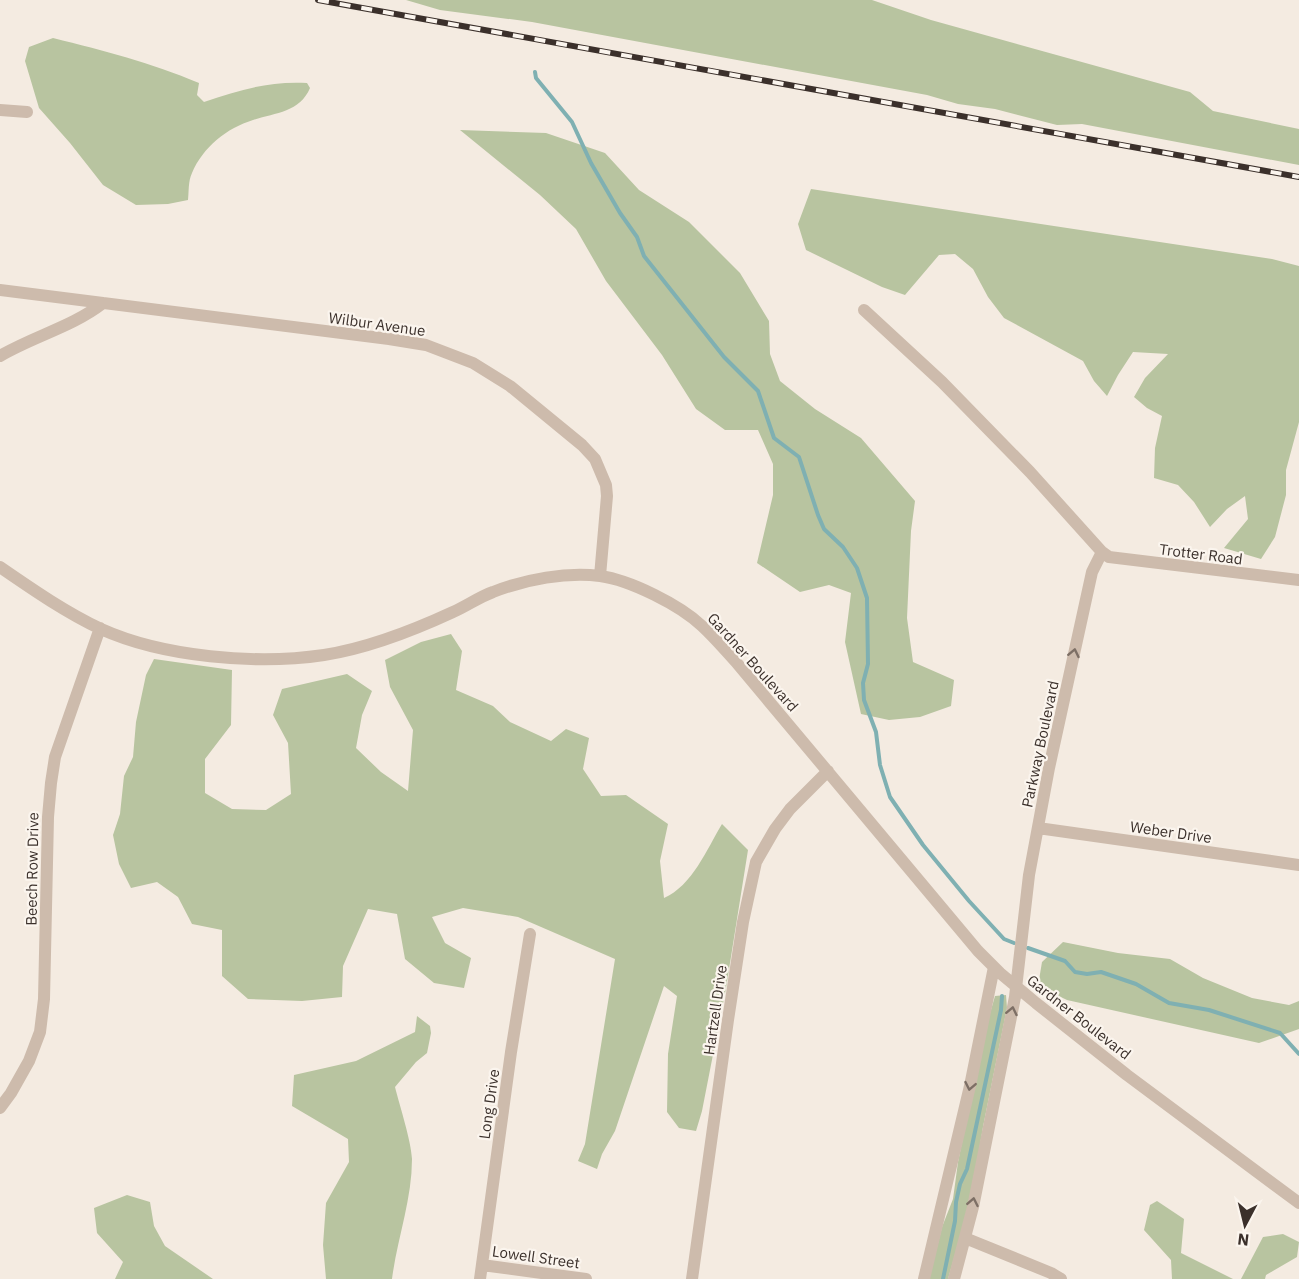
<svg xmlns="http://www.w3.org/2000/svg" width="1299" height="1279" font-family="'IBM Plex Sans',sans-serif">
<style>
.green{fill:#b8c4a0}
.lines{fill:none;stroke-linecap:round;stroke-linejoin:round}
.stream{stroke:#7fb0b2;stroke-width:4}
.minor{stroke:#cdbbac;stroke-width:12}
.rail-casing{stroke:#3b302b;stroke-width:6}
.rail{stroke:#fbf5ee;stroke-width:4;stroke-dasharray:11;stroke-linecap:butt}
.oneway{stroke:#7d6f65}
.labels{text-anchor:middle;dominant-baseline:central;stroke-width:4.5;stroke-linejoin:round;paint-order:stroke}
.street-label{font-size:15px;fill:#3b302b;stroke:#fbf5ee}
</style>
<rect width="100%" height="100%" fill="#f4ebe1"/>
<path class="green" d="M 406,0 L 872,0 L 931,20 L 1190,92 L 1213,111 L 1299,129 L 1299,165 L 1082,124 L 1057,125 L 995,109 L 958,104 L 927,95 L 532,22 L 440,10 Z
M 53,38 C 105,51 149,62 199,83 L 197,95 L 204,102 C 240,90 268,81 307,83 L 310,88 C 300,112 275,113 253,120 C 227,128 203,147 192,173 C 188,181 189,192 188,200 L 168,204 L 136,205 L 103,185 L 70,143 L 39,108 L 25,61 L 29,47 Z
M 460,130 L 546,133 L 605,153 L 639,190 L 689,222 L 740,273 L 769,321 L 770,354 L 780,381 L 815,409 L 861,438 L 915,501 L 911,531 L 907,618 L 913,662 L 954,680 L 951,706 L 920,717 L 889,720 L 861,714 L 845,642 L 851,593 L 829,585 L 800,592 L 757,563 L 773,495 L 773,464 L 758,430 L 725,430 L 696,409 L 662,355 L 606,281 L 576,229 L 540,195 Z
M 811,189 L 1272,259 L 1299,266 L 1299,422 L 1286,470 L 1286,495 L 1275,537 L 1261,559 L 1224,548 L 1248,519 L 1245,496 L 1227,509 L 1210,527 L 1194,502 L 1178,485 L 1154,478 L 1155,448 L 1162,416 L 1147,408 L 1134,397 L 1145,378 L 1168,354 L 1133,352 L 1118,375 L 1107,396 L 1094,381 L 1083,361 L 1004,318 L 988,297 L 973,269 L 955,254 L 939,255 L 905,295 L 882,287 L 806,250 L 798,224 Z
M 451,634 L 462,651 L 456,690 L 493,706 L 510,722 L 551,741 L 566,729 L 589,738 L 583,769 L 601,796 L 626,795 L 668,824 L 660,861 L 664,898 C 692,886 707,849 722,824 L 748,850 L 726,988 L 702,1111 L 696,1131 L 679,1128 L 667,1112 L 668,1054 L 677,996 L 664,986 L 615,1131 L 602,1154 L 597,1169 L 578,1161 L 585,1144 L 615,959 L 518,917 L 463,908 L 432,917 L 445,943 L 471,958 L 464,988 L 434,983 L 405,959 L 397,914 L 368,909 L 343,966 L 342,997 L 302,1001 L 248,999 L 222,976 L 222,930 L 192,924 L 178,897 L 157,882 L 131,888 L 119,864 L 113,835 L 120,814 L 124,776 L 133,757 L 136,722 L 146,675 L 154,659 L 232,670 L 231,725 L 205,759 L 205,793 L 232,809 L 266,810 L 291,794 L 288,743 L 273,715 L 282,689 L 347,674 L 372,691 L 362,715 L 356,748 L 381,772 L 408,791 L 413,730 L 390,687 L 385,660 L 421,642 Z
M 1063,942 L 1118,953 L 1170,959 L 1203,978 L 1252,998 L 1289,1005 L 1299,1001 L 1299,1029 L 1259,1043 L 1067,1000 L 1038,986 L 1042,962 Z
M 1006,995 L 1007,1008 L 983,1127 L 971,1199 L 948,1279 L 929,1279 L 942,1227 L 953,1199 L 958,1162 L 985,1031 L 995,996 Z
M 417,1016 L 430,1026 L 431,1033 L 427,1053 L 416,1062 L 395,1087 C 400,1107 411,1140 412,1159 C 412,1200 397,1239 392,1279 L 326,1279 L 323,1245 L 326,1203 L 349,1162 L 348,1139 L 292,1106 L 294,1075 L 356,1061 L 415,1032 Z
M 127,1195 L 150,1202 L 154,1226 L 165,1246 L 213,1279 L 115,1279 L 123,1262 L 97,1233 L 94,1208 Z
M 1157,1201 L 1184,1219 L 1181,1253 L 1233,1279 L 1172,1279 L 1171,1260 L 1144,1230 L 1150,1205 Z
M 1283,1234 L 1299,1242 L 1297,1257 L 1266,1275 L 1265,1279 L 1241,1279 L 1263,1237 Z"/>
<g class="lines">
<path class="stream" d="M 535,72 L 536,78 L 572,122 L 591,163 L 620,213 L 637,237 L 644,256 L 724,357 L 758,391 L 774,438 L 799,457 L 818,515 L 824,529 L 843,547 L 857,568 L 867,598 L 868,664 L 863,683 L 864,700 L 876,732 L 880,765 L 890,797 L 923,845 L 969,901 L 1004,939 L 1014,943
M 1028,948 L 1065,961 L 1075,972 L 1087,974 L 1101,972 L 1136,984 L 1169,1003 L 1209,1010 L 1280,1033 L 1299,1054
M 943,1279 L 955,1221 L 956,1202 L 960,1184 L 967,1169 L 1001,1010 L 1002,996"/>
<path class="minor" d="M 0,110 L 27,112
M 0,290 L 389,339 L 426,345 L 473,363 L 510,386 L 582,445 L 595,459 L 606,485 L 607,496 L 600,576
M 864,310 L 942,382 L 1030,472 L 1102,552 L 1109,557 L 1299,580
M 0,356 C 34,336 72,327 103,303
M 0,567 C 32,589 65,612 101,629 C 163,657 256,665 324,655 C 369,648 412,631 453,612 C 467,606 479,597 493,592 C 526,579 566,572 600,576 C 630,580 680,605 702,626 C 714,637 725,650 736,662 L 978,951 L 1000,973 L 1036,1003 L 1127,1075 L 1299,1203
M 1038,828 L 1299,865
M 0,1108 L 11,1093 L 29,1061 L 40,1032 L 44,999 L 48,817 L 51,783 L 55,757 L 100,628
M 965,1238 L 1051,1273 L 1061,1279
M 482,1265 L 586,1279
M 480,1279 L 511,1052 L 530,934
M 692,1279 L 728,1020 L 743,922 L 756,862 L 775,829 L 790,809 L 828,771
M 924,1279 L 970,1086 L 994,967
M 954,1279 L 973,1207 L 1015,997 L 1029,875 L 1049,768 L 1092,572 L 1102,552"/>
<defs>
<path id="rail" d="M 318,0 L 1299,177"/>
</defs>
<use href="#rail" class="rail-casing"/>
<use href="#rail" class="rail"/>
</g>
<defs><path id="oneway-chevron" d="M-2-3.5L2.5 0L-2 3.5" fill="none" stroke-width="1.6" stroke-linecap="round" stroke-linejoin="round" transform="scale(1.5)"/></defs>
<g class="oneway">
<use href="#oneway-chevron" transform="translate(1074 653) rotate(-78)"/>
<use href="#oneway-chevron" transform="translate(1012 1011) rotate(-78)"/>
<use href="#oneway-chevron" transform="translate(970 1086) rotate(101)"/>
<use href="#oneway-chevron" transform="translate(973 1202) rotate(-79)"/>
</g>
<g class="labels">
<g class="street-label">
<text transform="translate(377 324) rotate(8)">Wilbur Avenue</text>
<text transform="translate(1201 554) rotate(7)">Trotter Road</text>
<text transform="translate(753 662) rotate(48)">Gardner Boulevard</text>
<text transform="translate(1040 744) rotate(-78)">Parkway Boulevard</text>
<text transform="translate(1171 832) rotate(8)">Weber Drive</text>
<text transform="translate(32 869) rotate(-89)">Beech Row Drive</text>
<text transform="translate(715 1010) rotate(-82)">Hartzell Drive</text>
<text transform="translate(1079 1017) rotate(38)">Gardner Boulevard</text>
<text transform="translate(489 1104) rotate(-82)">Long Drive</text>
<text transform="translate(536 1257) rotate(8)">Lowell Street</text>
</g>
</g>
<g transform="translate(1245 1225) rotate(187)" stroke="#fbf5ee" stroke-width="4.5" paint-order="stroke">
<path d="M0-4.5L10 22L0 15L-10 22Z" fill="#3b302b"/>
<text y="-9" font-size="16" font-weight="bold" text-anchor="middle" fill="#3b302b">N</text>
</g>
</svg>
